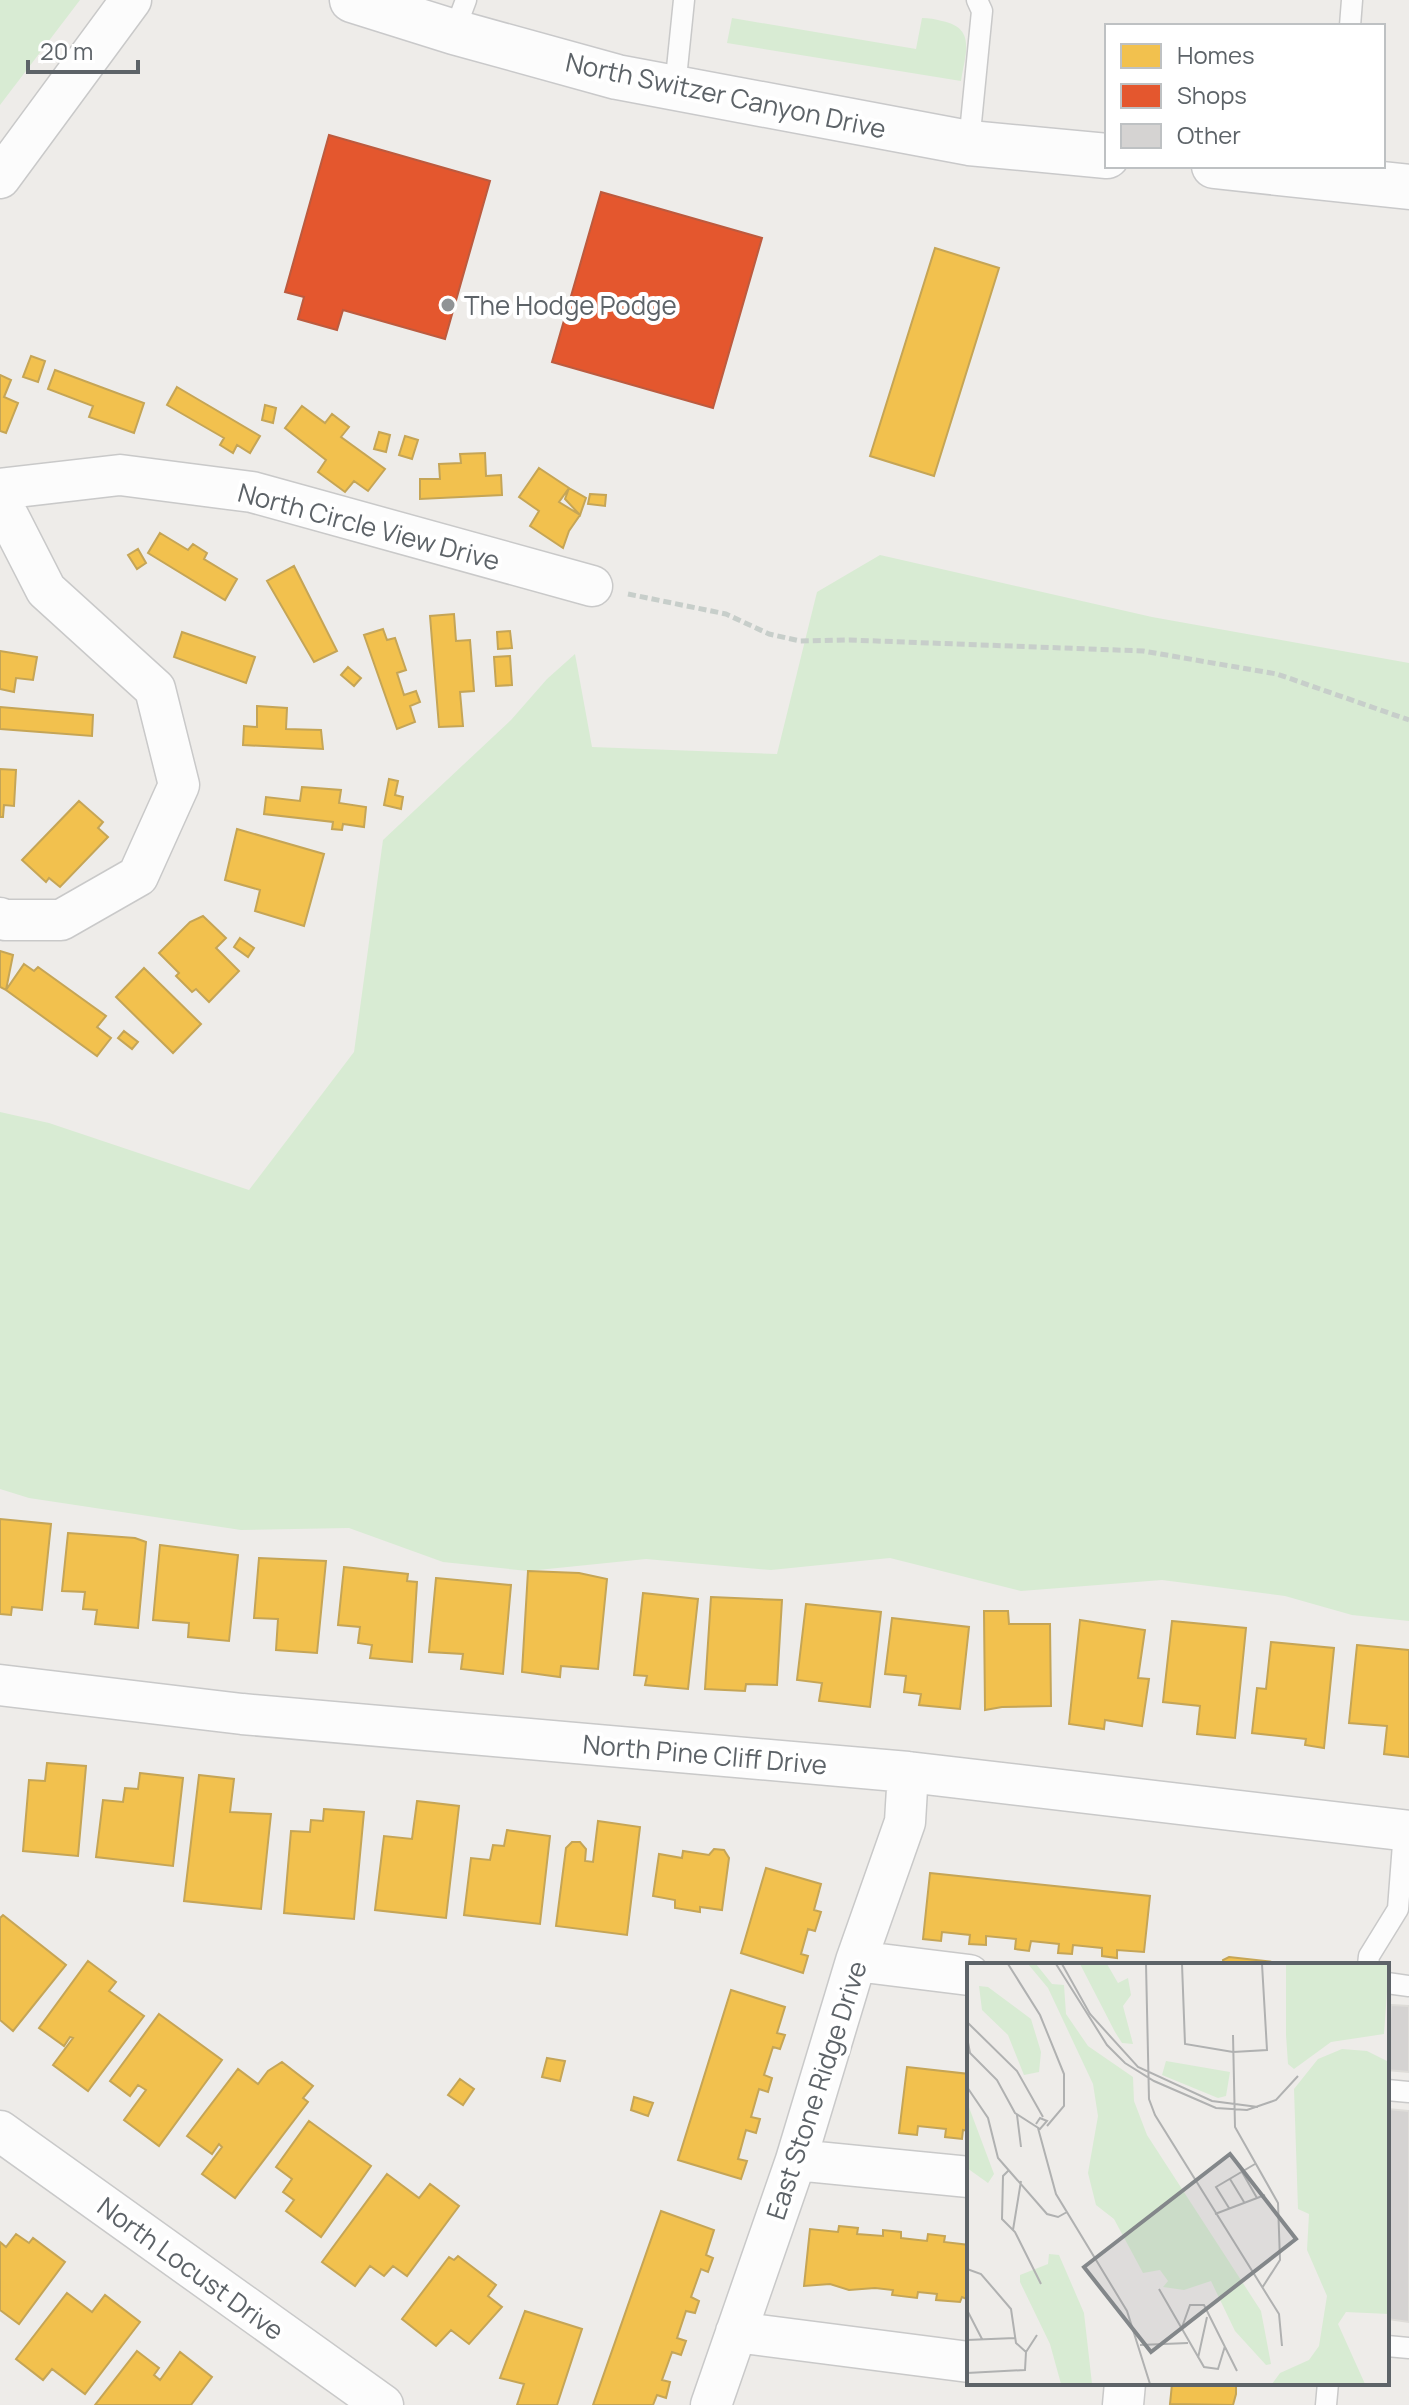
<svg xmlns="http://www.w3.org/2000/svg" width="1409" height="2405" font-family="Manrope,sans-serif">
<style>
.green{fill:#d8ebd3}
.homes{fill:#f2c14e;stroke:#c5a556;stroke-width:2}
.shops{fill:#e4572e;stroke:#bc5b3f;stroke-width:2}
.building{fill:#d5d3d2;stroke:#dedcd8;stroke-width:2}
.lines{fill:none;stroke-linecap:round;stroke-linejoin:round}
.lane-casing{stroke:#c9c9c9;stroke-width:23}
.street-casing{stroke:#c9c9c9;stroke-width:43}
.secondary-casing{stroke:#c9c9ca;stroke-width:47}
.path{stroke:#c7ceca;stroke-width:5;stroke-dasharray:8 4;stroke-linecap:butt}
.lane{stroke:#fcfcfc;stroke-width:20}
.street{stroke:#fcfcfc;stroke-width:40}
.secondary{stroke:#fcfcfc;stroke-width:44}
.poi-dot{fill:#909395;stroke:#fff;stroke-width:3}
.labels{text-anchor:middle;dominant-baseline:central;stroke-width:8;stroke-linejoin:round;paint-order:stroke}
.street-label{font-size:26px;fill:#5d6368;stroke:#fff}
.poi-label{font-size:26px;fill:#5d6368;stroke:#fff;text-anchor:start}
.inset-road{fill:none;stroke:#b0b1b1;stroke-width:2}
.view{fill:#83878a;fill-opacity:0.15;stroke:#83878a;stroke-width:4}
.inset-edge{fill:none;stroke:#5d6368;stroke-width:4}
</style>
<rect width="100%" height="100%" fill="#eeece9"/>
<path class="green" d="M 0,0 L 80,0 L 0,105 Z
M 732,18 L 916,49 L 922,18 C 929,18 935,19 942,21 C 977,28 965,54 961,81 L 727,43 Z
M 880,555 L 1152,617 L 1409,663 L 1409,1621 L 1352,1615 L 1285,1596 L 1162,1580 L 1021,1591 L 890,1558 L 771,1570 L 646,1559 L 528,1571 L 443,1562 L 349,1528 L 241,1530 L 29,1498 L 0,1489 L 0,1112 L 49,1123 L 249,1190 L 354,1052 L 383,840 L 511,720 L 547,679 L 575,654 L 592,747 L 777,754 L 817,592 Z"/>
<path class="homes" d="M 935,248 L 999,268 L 934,476 L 870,456 Z
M 31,356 L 45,361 L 38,382 L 23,377 Z
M 55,370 L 144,403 L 134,433 L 89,417 L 93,406 L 48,389 Z
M 0,375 L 11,380 L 4,397 L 18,403 L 6,433 L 0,431 Z
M 177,387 L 260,436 L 250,453 L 237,445 L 233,453 L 220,445 L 224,438 L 167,405 Z
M 265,405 L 276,408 L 273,423 L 262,420 Z
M 302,406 L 325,423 L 332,414 L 349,427 L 341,437 L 385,469 L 368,491 L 354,481 L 345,492 L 318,472 L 326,460 L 285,428 Z
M 379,432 L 390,435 L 386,452 L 374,449 Z
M 405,436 L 418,440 L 412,459 L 399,455 Z
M 485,453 L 486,476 L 501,475 L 502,495 L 420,499 L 420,479 L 440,479 L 439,464 L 461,463 L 460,454 Z
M 539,468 L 569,488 L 559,502 L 580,515 L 569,531 L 563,548 L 530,526 L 539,511 L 519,497 Z
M 569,488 L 586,498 L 580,515 L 565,499 Z
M 590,494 L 606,495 L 605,506 L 588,504 Z
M 160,533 L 188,550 L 193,544 L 207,553 L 204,559 L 237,579 L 225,600 L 148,553 Z
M 138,549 L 146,563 L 137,569 L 128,555 Z
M 294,566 L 337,651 L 314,662 L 267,581 Z
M 454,614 L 456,641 L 470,640 L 474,691 L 460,692 L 463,726 L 439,727 L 430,616 Z
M 383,629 L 387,640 L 395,638 L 406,670 L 397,673 L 404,695 L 416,691 L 420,702 L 410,706 L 415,722 L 397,729 L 364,635 Z
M 510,631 L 512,648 L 498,649 L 497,632 Z
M 182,632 L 255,657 L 246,683 L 174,657 Z
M 0,651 L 37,657 L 33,680 L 16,678 L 14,692 L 0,689 Z
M 510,656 L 512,685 L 496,686 L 494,657 Z
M 348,667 L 361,678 L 354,686 L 341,675 Z
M 257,706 L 287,708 L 286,729 L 321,730 L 323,749 L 243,745 L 244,726 L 257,727 Z
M 0,707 L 93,715 L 92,736 L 0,729 Z
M 0,769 L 16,770 L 14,806 L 4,805 L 3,817 L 0,817 Z
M 389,779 L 398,781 L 395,795 L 403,797 L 401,809 L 384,805 Z
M 302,787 L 341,790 L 339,803 L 366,807 L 364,827 L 343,824 L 342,830 L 332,829 L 333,822 L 264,814 L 266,797 L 300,801 Z
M 79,801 L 103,822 L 98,828 L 108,837 L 60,887 L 49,878 L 46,882 L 22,860 Z
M 237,829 L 324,854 L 304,926 L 255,911 L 260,890 L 225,880 Z
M 203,916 L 226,938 L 216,948 L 239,971 L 209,1002 L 196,989 L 192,992 L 176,976 L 179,973 L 159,953 L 190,922 Z
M 240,938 L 254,948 L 248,957 L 234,947 Z
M 0,951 L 13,955 L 6,990 L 0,987 Z
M 24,964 L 34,971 L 38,967 L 106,1016 L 97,1027 L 111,1038 L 97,1056 L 6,990 Z
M 144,968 L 201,1024 L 173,1053 L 116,997 Z
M 124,1031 L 138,1042 L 132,1049 L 118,1038 Z
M 0,1519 L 51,1524 L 42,1610 L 12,1607 L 11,1615 L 0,1614 Z
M 68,1533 L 135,1538 L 146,1542 L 138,1628 L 95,1624 L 97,1610 L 83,1609 L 85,1592 L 62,1591 Z
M 160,1545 L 238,1555 L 229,1641 L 188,1637 L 189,1623 L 153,1620 Z
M 259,1558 L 326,1561 L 317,1653 L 276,1650 L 278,1619 L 254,1618 Z
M 344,1567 L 408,1574 L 407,1581 L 417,1582 L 412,1662 L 370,1658 L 372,1645 L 358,1643 L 360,1627 L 338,1625 Z
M 528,1571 L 579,1573 L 607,1579 L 598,1669 L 561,1666 L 560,1677 L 522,1672 Z
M 436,1578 L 511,1585 L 503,1674 L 461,1669 L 463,1654 L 429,1652 Z
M 643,1593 L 698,1599 L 688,1689 L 645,1685 L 647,1676 L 634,1675 Z
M 711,1597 L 782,1600 L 777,1685 L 746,1684 L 745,1691 L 705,1689 Z
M 806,1604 L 881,1612 L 870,1707 L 819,1701 L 822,1683 L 797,1680 Z
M 984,1611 L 1008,1611 L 1009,1624 L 1050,1624 L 1051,1706 L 1002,1707 L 985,1710 Z
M 892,1618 L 969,1627 L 960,1709 L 919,1705 L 921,1694 L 904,1692 L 906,1676 L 885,1674 Z
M 1080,1620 L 1145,1630 L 1138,1678 L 1149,1679 L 1142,1726 L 1105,1720 L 1104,1729 L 1069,1724 Z
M 1172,1621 L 1246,1628 L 1235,1738 L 1197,1734 L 1200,1706 L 1163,1702 Z
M 1271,1642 L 1334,1648 L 1324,1748 L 1305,1745 L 1306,1739 L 1252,1733 L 1257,1688 L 1266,1689 Z
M 1357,1645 L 1409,1650 L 1409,1757 L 1384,1754 L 1387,1726 L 1349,1723 Z
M 47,1763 L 86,1766 L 78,1856 L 23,1851 L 29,1780 L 45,1781 Z
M 140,1773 L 183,1778 L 173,1866 L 96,1857 L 103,1800 L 123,1802 L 125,1788 L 138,1789 Z
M 199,1775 L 234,1779 L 230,1812 L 271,1814 L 261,1909 L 184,1901 Z
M 417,1801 L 459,1806 L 446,1918 L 375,1910 L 384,1836 L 412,1839 Z
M 324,1809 L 364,1812 L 354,1919 L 284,1913 L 291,1831 L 310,1832 L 311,1820 L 323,1821 Z
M 598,1821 L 640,1827 L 627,1935 L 556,1926 L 566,1848 L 572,1842 L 580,1842 L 586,1849 L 585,1861 L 593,1862 Z
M 507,1830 L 550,1836 L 540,1924 L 464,1915 L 471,1858 L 490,1860 L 493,1845 L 504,1846 Z
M 714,1849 L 724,1850 L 729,1858 L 722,1910 L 700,1907 L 700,1912 L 675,1908 L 675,1900 L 653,1896 L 659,1854 L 682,1858 L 683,1851 L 709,1855 Z
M 766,1868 L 821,1884 L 814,1910 L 821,1912 L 815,1931 L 808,1929 L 801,1954 L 808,1956 L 803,1973 L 741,1953 Z
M 930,1873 L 1150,1896 L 1144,1952 L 1117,1950 L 1117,1958 L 1102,1956 L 1102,1948 L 1073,1945 L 1072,1954 L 1058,1953 L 1059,1944 L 1031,1941 L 1029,1951 L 1015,1949 L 1016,1939 L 986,1936 L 986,1945 L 969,1944 L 970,1935 L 942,1932 L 941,1941 L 923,1939 Z
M 3,1915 L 66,1965 L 13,2031 L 0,2020 L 0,1918 Z
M 1229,1957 L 1282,1963 L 1281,1965 L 1224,1965 L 1223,1960 Z
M 88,1961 L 116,1982 L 109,1991 L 144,2016 L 88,2091 L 53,2065 L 73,2038 L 70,2037 L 64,2046 L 39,2028 Z
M 731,1990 L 785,2007 L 777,2033 L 785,2035 L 780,2049 L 773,2047 L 764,2075 L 772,2078 L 768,2092 L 759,2089 L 751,2117 L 760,2119 L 756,2133 L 746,2130 L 738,2159 L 747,2161 L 741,2179 L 678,2160 Z
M 159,2014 L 222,2060 L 159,2146 L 124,2120 L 146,2090 L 138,2085 L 130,2096 L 110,2081 Z
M 547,2058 L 565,2061 L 560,2081 L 542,2077 Z
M 282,2062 L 313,2086 L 303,2098 L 308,2102 L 235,2198 L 202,2174 L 222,2147 L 219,2144 L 212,2154 L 187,2136 L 238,2069 L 258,2084 L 268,2071 Z
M 907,2067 L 969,2074 L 969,2131 L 963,2130 L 962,2139 L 945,2137 L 946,2129 L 918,2126 L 917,2135 L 899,2133 Z
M 460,2079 L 474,2089 L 463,2105 L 448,2095 Z
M 634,2097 L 653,2103 L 648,2116 L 631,2110 Z
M 309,2121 L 371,2166 L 321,2237 L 286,2211 L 294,2200 L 283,2192 L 292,2179 L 276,2167 Z
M 387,2174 L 419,2198 L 430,2184 L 459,2206 L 407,2276 L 393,2266 L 384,2276 L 370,2266 L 355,2286 L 322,2262 Z
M 661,2211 L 714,2230 L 706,2255 L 713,2258 L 708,2272 L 701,2269 L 691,2297 L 699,2301 L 695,2313 L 686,2311 L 677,2338 L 686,2341 L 681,2355 L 672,2352 L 662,2380 L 670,2382 L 666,2398 L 657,2395 L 653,2405 L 593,2405 Z
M 839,2226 L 858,2228 L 857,2234 L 883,2236 L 883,2230 L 901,2232 L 901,2238 L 927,2241 L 928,2234 L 945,2236 L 944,2242 L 969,2245 L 969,2300 L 962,2297 L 960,2302 L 936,2300 L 937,2294 L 918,2292 L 917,2298 L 892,2295 L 893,2290 L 875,2288 L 849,2290 L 830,2284 L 804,2286 L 810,2229 L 838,2232 Z
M 16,2234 L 29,2243 L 33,2238 L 65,2262 L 19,2324 L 0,2310 L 0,2242 L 6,2247 Z
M 458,2256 L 496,2285 L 488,2296 L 502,2307 L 469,2344 L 451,2330 L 436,2346 L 402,2319 L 449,2257 L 454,2260 Z
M 67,2293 L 92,2312 L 105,2295 L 140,2322 L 85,2394 L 52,2369 L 43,2380 L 16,2359 Z
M 525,2311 L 582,2329 L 557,2405 L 517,2405 L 524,2384 L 500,2378 Z
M 137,2351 L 159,2368 L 154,2375 L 160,2380 L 180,2352 L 212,2377 L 191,2405 L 95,2405 Z
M 1181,2383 L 1236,2383 L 1236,2394 L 1233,2405 L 1170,2404 L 1172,2384 Z"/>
<path class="shops" d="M 329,135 L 490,181 L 445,339 L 343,310 L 337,330 L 298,319 L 304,297 L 285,292 Z
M 601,192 L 762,238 L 713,408 L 552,362 Z"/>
<path class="building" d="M 1391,2005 L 1409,2006 L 1409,2072 L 1387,2070 Z
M 1387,2109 L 1409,2111 L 1409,2322 L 1387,2319 Z"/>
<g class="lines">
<defs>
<path id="lane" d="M 1350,26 L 1352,0
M 454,32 L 466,0
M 675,88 L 684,0
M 969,143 L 982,11 L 977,0
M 1368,1965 L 1369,1956 L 1398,1909 L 1404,1831
M 1387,1983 L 1409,1986
M 1387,2090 L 1409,2092
M 1387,2346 L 1409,2348
M 1326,2405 L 1328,2383"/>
<path id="street" d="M 0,178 L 131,0
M 0,489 L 120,475 L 252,492 L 592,586
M 0,500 L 46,590 L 155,689 L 179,785 L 138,876 L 61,920 L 5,920 L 0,918
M 0,1685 L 242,1714 L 908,1772 L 1409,1831
M 856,1961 L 969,1975
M 0,2131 L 383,2405
M 796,2160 L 969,2177
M 736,2332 L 969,2362
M 711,2405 L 796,2160 L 856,1961 L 905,1822 L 908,1772
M 1123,2405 L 1125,2383"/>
<path id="secondary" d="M 352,0 L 454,32 L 617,77 L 969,143 L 1107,156
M 1214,166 L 1409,187"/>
</defs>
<use href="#lane" class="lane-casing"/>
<use href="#street" class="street-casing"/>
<use href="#secondary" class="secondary-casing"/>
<path class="path" d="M 628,594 L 726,614 L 769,634 L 800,641 L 850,640 L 1143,651 L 1277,674 L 1409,720"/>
<use href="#lane" class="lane"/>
<use href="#street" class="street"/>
<use href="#secondary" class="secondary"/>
</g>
<circle class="poi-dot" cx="448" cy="305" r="8"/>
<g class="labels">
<g class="street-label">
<text transform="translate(726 95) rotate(12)">North Switzer Canyon Drive</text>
<text transform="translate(369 526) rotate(15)">North Circle View Drive</text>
<text transform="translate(705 1754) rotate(5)">North Pine Cliff Drive</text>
<text transform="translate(816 2090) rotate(-72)">East Stone Ridge Drive</text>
<text transform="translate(191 2268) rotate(36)">North Locust Drive</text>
</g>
<g class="poi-label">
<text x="464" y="305">The Hodge Podge</text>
</g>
</g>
<g transform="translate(967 1963)">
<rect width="422" height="422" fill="#eeece9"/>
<path d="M 61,1 L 69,1 L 85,21 L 97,22 L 99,51 L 121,83 L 166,114 L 167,138 L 180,172 L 294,348 L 304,401 L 299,402 L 268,368 L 244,318 L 217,327 L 196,324 L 201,318 L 193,307 L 176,310 L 147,256 L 129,242 L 121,210 L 131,153 L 126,121 L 81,25 ZM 113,1 L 140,1 L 151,20 L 161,15 L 164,32 L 156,43 L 166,81 L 155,80 L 148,69 ZM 319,1 L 422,1 L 417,71 L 364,79 L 327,106 L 321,101 L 319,72 ZM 12,23 L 21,24 L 64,56 L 74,89 L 72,109 L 57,112 L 41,72 L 15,47 ZM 375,86 L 400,88 L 422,99 L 422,351 L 379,349 L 371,361 L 398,421 L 305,421 L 313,410 L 342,397 L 352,383 L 360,333 L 340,287 L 342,251 L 331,246 L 327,126 L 351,96 ZM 199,98 L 263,109 L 259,133 L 251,135 L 195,112 ZM 0,139 L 27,211 L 21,220 L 0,205 ZM 82,291 L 92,292 L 117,350 L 125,421 L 94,421 L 83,381 L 53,319 L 53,312 L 81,301 Z" fill="#d8ebd3"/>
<path class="inset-road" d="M 41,1 L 73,52 L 97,111 L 97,143 L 80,163M 89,1 L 140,82 L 158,100 L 187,118 L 249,145 L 280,147 L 309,137 L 331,113M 95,1 L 123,51 L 171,104 L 245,138 L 291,144M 179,1 L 182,136 L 188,152 L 312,351 L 315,383M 215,1 L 218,81 L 266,89 L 300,87 L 295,1M 0,59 L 50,108 L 76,154M 266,72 L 268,164 L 311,240 L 313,297 L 295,325M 0,74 L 3,90 L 30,117 L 48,150 L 73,166 L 80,158 L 73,155 L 69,161M 0,124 L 21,155 L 31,195 L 80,251 L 91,254 L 100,249M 50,152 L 54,184M 71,165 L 89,231 L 160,348 L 183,421M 42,207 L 36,213 L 35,256 L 48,269 L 74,321M 275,209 L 290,235M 263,216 L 277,239M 262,245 L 249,224 L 288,201M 248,251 L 298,232M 46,267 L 54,218M 0,276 L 0,316M 0,306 L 14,311 L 44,346 L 49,380 L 59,389M 192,326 L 237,404 L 251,406 L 258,383M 0,347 L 15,376M 214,367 L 223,342 L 237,342 L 270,408M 0,377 L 48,375M 173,382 L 221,380M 231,395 L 240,354M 0,410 L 58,407 L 59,389 L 70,372"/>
<path class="view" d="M 263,191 L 329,276 L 184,389 L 117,304 Z"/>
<rect width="422" height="422" class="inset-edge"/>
</g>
<rect x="1105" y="24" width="280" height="144" fill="#ffffff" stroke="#bec1c3" stroke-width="2"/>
<rect x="1121" y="44" width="40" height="24" fill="#f2c14e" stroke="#bec1c3" stroke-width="2"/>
<text x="1177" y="64" font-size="24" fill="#5d6368">Homes</text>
<rect x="1121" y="84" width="40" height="24" fill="#e4572e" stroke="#bec1c3" stroke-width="2"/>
<text x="1177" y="104" font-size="24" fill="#5d6368">Shops</text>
<rect x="1121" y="124" width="40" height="24" fill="#d5d3d2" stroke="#bec1c3" stroke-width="2"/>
<text x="1177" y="144" font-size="24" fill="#5d6368">Other</text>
<path d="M28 60v12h110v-12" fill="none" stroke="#5d6368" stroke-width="4"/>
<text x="40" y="60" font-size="24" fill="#5d6368" stroke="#ffffff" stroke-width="6" paint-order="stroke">20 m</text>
</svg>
